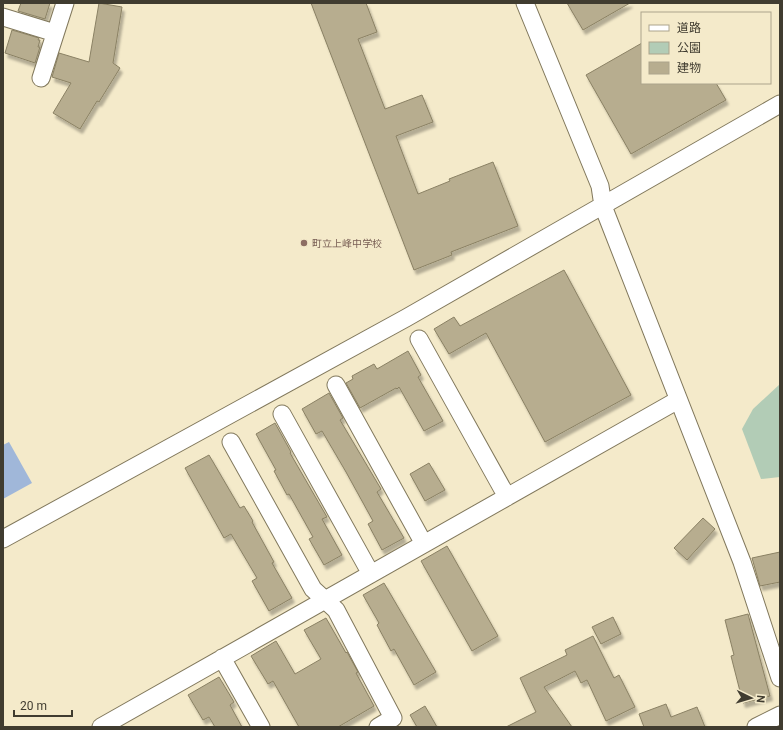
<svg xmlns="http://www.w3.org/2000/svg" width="783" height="730" font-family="Roboto,'Noto Sans JP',sans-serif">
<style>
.green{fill:#b2ccb6}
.water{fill:#a0b7d9}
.building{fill:#b7ad8f;stroke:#8a8164;filter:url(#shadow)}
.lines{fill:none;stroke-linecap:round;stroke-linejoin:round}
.minor-casing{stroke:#81785c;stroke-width:19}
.minor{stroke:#fff;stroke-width:17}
.education-dot{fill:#8d6e63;stroke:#f4eaca;stroke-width:1.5}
.labels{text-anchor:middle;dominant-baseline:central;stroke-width:4;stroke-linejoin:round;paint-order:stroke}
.education-label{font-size:10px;fill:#785e54;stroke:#f4eaca;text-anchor:start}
</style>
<defs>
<filter id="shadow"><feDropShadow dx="2.5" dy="4.5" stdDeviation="1" flood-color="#0004"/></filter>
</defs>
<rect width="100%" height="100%" fill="#f4eaca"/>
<path class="green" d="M 780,384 L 780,477 L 761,479 L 742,429 L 753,409 Z"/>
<path class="water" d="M 9,442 L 32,483 L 3,499 L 3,445 Z"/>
<path class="building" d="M 21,3 L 50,3 L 45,19 L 18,11 Z
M 99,3 L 122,7 L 113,63 L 120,68 L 99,102 L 97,101 L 80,129 L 53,113 L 71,83 L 52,77 L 59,53 L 89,62 Z
M 311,3 L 366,3 L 377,32 L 358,39 L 385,109 L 422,95 L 433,122 L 396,136 L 418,194 L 450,181 L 449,179 L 493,162 L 518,226 L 451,252 L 452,255 L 414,270 Z
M 567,3 L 630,3 L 583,30 Z
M 12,30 L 39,38 L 38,40 L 40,40 L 38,47 L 40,47 L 35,63 L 5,53 Z
M 642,43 L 642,83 L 716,83 L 726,100 L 631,154 L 586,75 Z
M 564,270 L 631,395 L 545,442 L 486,333 L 449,354 L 434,329 L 454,317 L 460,326 Z
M 408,351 L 421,375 L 418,377 L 443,421 L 424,431 L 399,387 L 397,389 L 396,388 L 360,408 L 346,383 L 353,379 L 352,376 L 374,364 L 377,369 Z
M 329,393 L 343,418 L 340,420 L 381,489 L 377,492 L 404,538 L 382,550 L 368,524 L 373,521 L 346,472 L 322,431 L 316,434 L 302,409 Z
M 275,423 L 291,452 L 290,453 L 327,517 L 322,519 L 342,555 L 324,565 L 309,539 L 313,537 L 289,494 L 287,495 L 274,471 L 276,470 L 256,434 Z
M 209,455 L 240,508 L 244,506 L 253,521 L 252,522 L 274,562 L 272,563 L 292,598 L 269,611 L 252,581 L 257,578 L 231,534 L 224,538 L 185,468 Z
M 429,463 L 445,490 L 425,501 L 410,474 Z
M 703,518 L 715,529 L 687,560 L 674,548 Z
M 447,546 L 498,636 L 472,651 L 421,561 Z
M 780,552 L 780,582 L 760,586 L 752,558 Z
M 384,583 L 436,672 L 414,685 L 394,649 L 391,651 L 377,625 L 379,623 L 363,595 Z
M 748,614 L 770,696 L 743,703 L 731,656 L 734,655 L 725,620 Z
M 613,617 L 621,634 L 601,644 L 592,627 Z
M 326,618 L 346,653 L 347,652 L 358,672 L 356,673 L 374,706 L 338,727 L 299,727 L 273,681 L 268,684 L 251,656 L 276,641 L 295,674 L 321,659 L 304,630 Z
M 593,636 L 614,678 L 619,675 L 635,707 L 606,721 L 587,680 L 581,683 L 575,671 L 544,687 L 572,727 L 506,727 L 536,712 L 520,678 L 567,655 L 565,650 Z
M 219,677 L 234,702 L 230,705 L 242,727 L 215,727 L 209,717 L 203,720 L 188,695 Z
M 666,704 L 671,717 L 697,707 L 705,727 L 644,727 L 639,714 Z
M 425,706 L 437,727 L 417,727 L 410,715 Z"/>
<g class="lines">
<defs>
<path id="minor" d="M 525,3 L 600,186 L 603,206 L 742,562 L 780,678
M 3,17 L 55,33
M 41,78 L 65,3
M 419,339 L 507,497
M 336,385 L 424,544
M 282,414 L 371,574
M 231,442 L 313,589 L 336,610 L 393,718 L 378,727
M 3,539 L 406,318 L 780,104
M 222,658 L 261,727
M 101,727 L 678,400
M 756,727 L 780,715"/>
</defs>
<use href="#minor" class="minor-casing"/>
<use href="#minor" class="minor"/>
</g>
<circle class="education-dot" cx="304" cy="243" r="4"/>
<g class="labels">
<g class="education-label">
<text x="312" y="243">町立上峰中学校</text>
</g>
</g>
<rect width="783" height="730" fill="none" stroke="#403c30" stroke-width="8"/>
<rect x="641" y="12" width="130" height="72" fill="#f4eaca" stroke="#aca48c"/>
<rect x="649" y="25" width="20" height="6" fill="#ffffff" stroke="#aca48c"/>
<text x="677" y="32" font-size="12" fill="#403c30">道路</text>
<rect x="649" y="42" width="20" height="12" fill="#b2ccb6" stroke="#aca48c"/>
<text x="677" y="52" font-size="12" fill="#403c30">公園</text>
<rect x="649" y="62" width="20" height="12" fill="#b7ad8f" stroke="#aca48c"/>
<text x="677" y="72" font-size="12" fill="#403c30">建物</text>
<g transform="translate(751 698) rotate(95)" stroke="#f4eaca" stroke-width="3" paint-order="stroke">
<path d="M0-3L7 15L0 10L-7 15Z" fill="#403c30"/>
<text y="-6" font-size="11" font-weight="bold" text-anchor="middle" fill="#403c30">N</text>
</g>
<path d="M14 710v6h58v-6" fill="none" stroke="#403c30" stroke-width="2"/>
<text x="20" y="710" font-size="12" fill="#403c30" stroke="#f4eaca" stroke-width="3" paint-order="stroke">20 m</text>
</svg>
